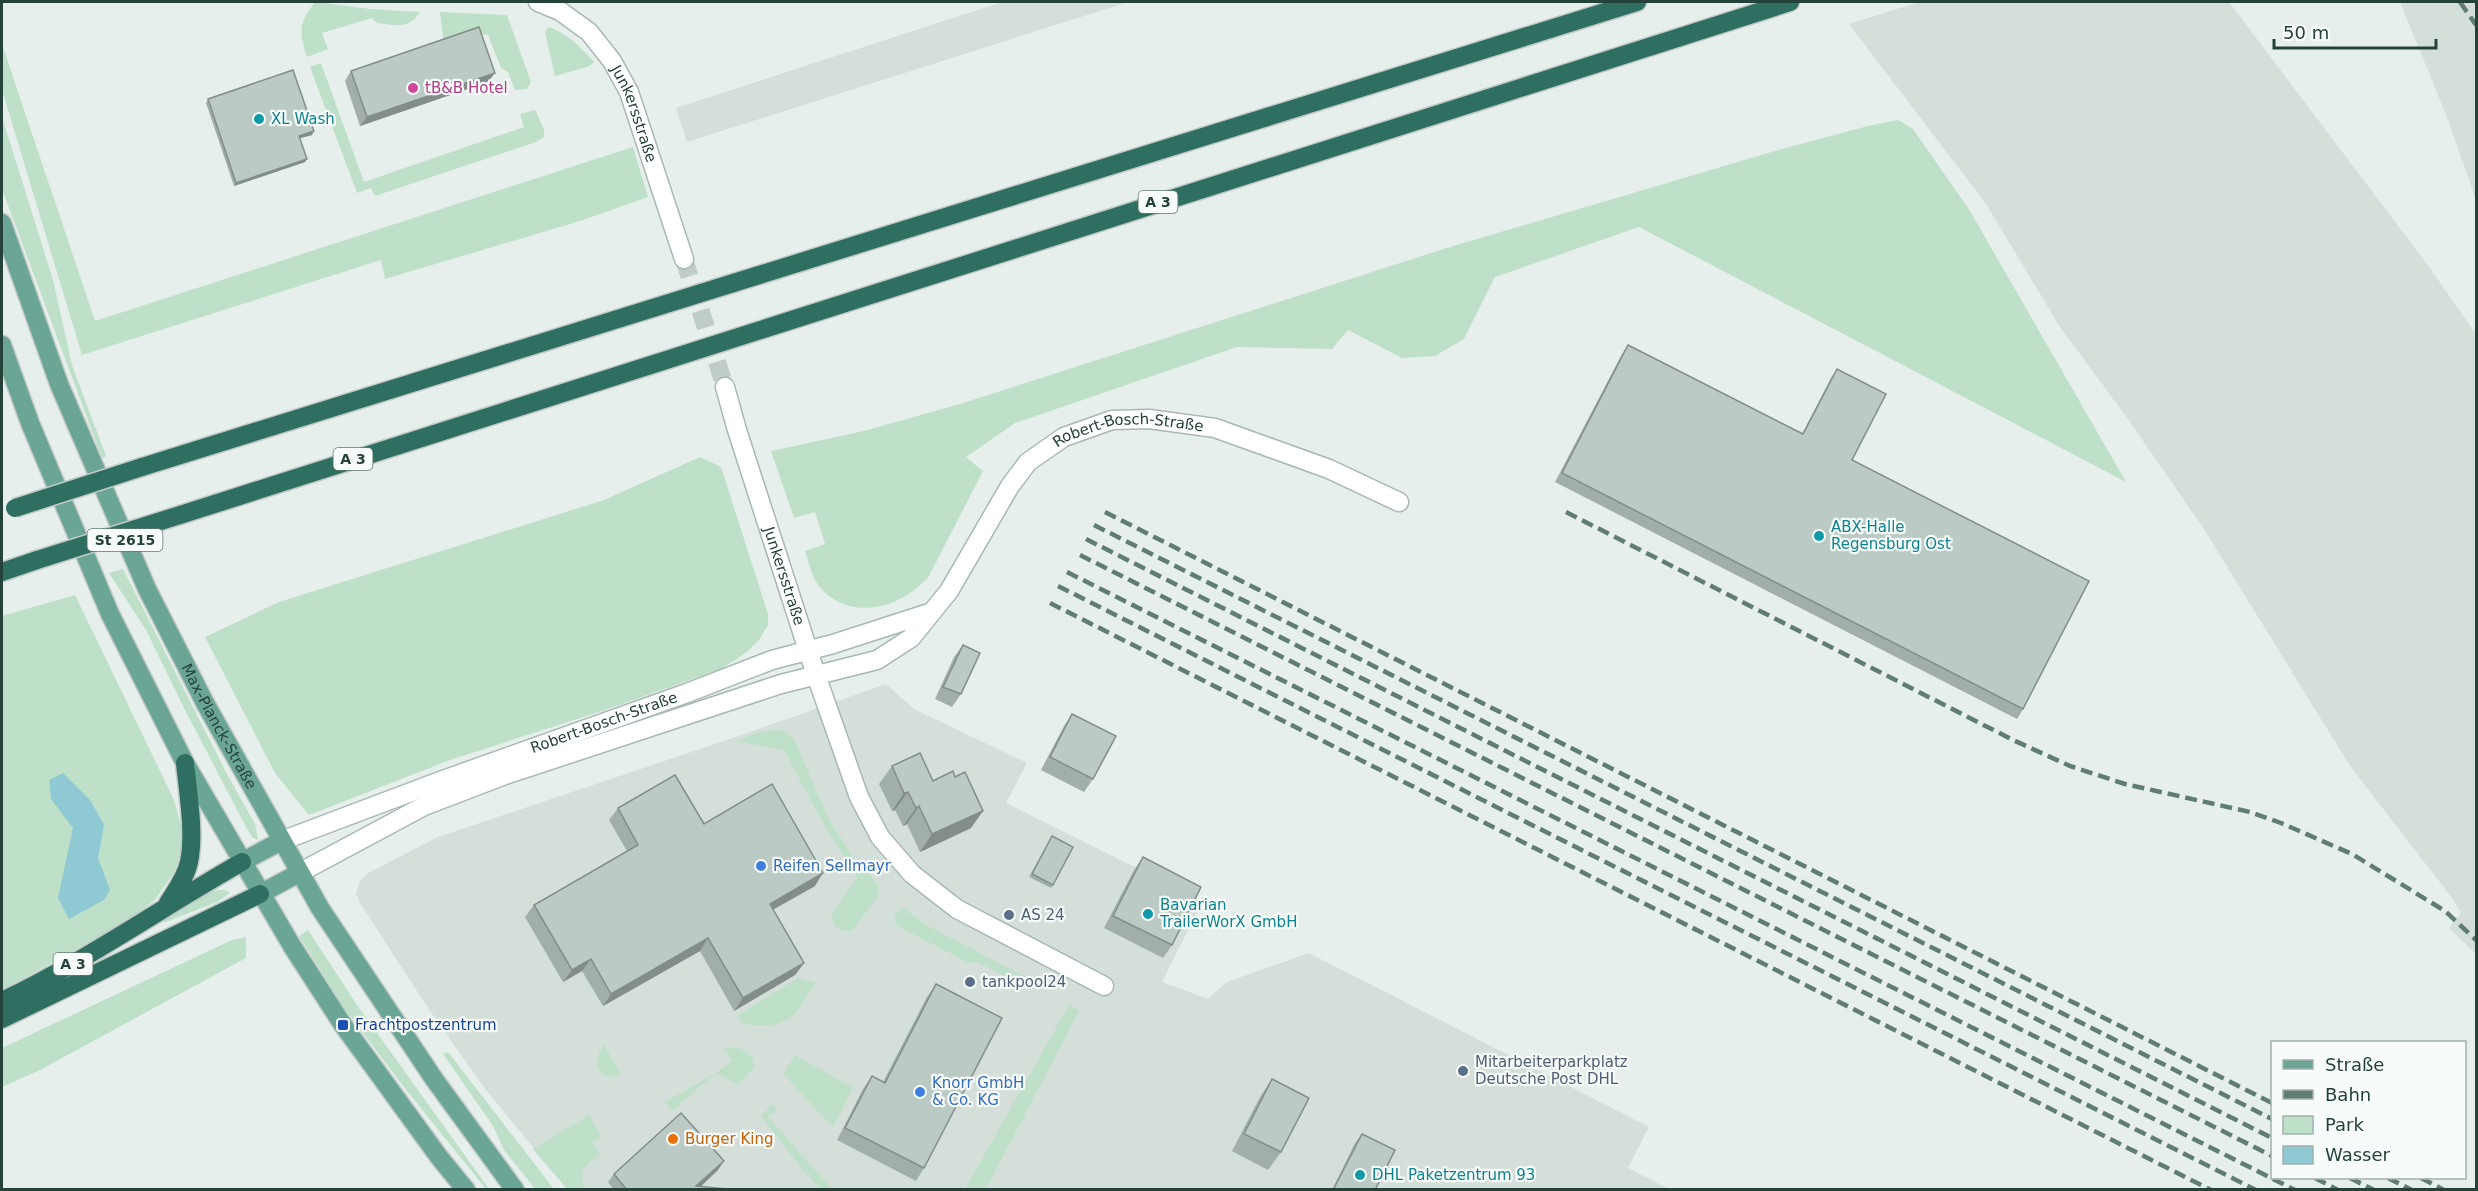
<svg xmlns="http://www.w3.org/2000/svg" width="2478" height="1191" font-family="'DejaVu Sans',sans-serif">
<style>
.built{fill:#d4dfda}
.green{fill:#bfe0c8}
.water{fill:#8ec9d4}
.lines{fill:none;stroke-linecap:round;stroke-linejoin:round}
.minor-tunnel{stroke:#bfccc8;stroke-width:18;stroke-dasharray:18 9;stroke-linecap:butt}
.minor-casing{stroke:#a8b8b2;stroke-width:21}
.primary-casing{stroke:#c2cac8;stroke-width:21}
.motorway-casing{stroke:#c2cac8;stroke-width:21}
.minor{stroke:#fff;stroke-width:18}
.primary{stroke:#6aa596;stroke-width:18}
.motorway{stroke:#2f6f62;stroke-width:18}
.rail{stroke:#5f7d75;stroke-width:4.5;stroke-dasharray:12 6;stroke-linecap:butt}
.motorway-bridge-casing{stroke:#c2cac8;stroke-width:21;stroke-linecap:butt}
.motorway-bridge{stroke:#2f6f62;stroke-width:18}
.wall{fill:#a1aea9}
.shaded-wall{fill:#838d89}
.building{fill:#bbcac4;stroke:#838d89;stroke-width:1.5}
.hotel-dot{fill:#d1479c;stroke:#f7fbf9;stroke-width:2}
.culture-dot{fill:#0f9aa8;stroke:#f7fbf9;stroke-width:2}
.shop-dot{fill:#3f7fe0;stroke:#f7fbf9;stroke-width:2}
.service-dot{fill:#5c6f8a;stroke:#f7fbf9;stroke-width:2}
.transit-dot{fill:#1a4fb4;stroke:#f7fbf9;stroke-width:2}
.food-dot{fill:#e8710a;stroke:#f7fbf9;stroke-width:2}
.labels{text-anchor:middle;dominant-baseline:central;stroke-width:4.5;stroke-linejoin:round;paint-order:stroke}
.shield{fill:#f7fbf9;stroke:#637a73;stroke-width:1.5}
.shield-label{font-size:14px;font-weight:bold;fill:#24423a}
.hotel-label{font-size:15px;fill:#b23c85;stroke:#f7fbf9;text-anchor:start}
.street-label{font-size:15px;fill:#24423a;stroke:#f7fbf9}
.culture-label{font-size:15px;fill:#0d838f;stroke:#f7fbf9;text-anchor:start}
.shop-label{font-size:15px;fill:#366cbe;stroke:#f7fbf9;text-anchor:start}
.service-label{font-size:15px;fill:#4e5e75;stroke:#f7fbf9;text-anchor:start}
.transit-label{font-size:15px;fill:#164399;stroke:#f7fbf9;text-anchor:start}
.food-label{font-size:15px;fill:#c56008;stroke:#f7fbf9;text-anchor:start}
</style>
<rect width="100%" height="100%" fill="#e6efeb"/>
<path class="built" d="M 1002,2 L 1128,2 L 687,142 L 676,108 Z
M 1919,2 L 2229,2 L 2427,264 L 2476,334 L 2476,954 L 2449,928 L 2461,913 L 2452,898 L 2350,766 L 2202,526 L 2125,415 L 2060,327 L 1986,204 L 1849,24 Z
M 2400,2 L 2476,2 L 2476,200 L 2447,117 Z
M 886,684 L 914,709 L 1027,763 L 1006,803 L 1203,901 L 1162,982 L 1208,999 L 1227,982 L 1309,953 L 1649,1127 L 1628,1168 L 1669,1189 L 567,1189 L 482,1085 L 428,1008 L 360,903 L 356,894 L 360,881 L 370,872 L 438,837 L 727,740 Z"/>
<path class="green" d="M 315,2 L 371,9 L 420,12 C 408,30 396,25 377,23 L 372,18 L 322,33 L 328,49 L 307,57 C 299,32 298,24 315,2 Z
M 440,12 L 507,15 L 531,82 L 527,89 L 515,90 L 508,72 L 501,68 L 488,35 L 479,34 L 444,45 Z
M 548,27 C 567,33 581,47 594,62 L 590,66 L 555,76 L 545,32 Z
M 2,44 L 95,321 L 633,147 L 648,197 L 580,221 L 385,279 L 381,260 L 82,355 L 2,90 Z
M 321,63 L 364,182 L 524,127 L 520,114 L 535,110 L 544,129 L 544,137 L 536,142 L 375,196 L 371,188 L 357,193 L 310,67 Z
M 2,117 L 53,280 L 72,365 L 106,456 L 102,458 L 2,189 Z
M 1898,120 L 1913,129 L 1970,211 L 2126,482 L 1639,227 L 1495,277 L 1464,339 L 1435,356 L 1402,358 L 1348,330 L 1332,349 L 1237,347 L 1015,423 L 966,457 L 983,471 L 928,578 C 919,586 909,595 898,600 C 869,615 830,609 814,578 C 810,570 808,560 805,551 L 825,544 L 815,512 L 794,518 L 771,451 L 864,431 L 963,403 L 1450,247 L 1782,149 L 1868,126 Z
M 700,457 L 721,467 L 768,614 L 768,625 L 759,640 L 747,652 L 721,669 L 602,711 L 450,760 L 309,815 L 275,773 L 205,637 L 279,602 L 604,500 Z
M 123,569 L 227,774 L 255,824 L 258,840 L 253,838 L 246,827 L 185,710 L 146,630 L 109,573 Z
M 75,595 L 174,800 L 182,829 L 183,843 L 181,857 L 174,872 L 155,900 L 124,923 L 2,990 L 2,616 Z
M 778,730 L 787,733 L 794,739 L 829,820 L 855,859 L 879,886 L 877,898 L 852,931 C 839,931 834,928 831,915 L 857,878 L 823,823 L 784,750 L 735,741 L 763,731 Z
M 218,890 L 226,890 L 230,893 L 217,902 L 166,922 L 160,922 L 205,894 Z
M 903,908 L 928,926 L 1024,976 L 1010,979 L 976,961 L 971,964 L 897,926 L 894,920 L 897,912 Z
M 308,930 L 357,1005 L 489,1189 L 486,1189 L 403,1086 L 342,1005 L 299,936 Z
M 246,937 L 246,958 L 38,1071 L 2,1087 L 2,1048 L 232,940 Z
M 798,978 L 816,983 C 809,992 802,1006 794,1014 C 782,1027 755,1029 741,1022 L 738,1015 Z
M 1069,1005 L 1079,1011 L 986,1189 L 965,1189 Z
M 604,1045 L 621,1074 C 599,1085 590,1061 604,1045 Z
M 734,1047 C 747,1049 751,1054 755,1067 L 738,1085 L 716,1073 L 672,1111 L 665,1102 L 716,1073 L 733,1060 L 723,1049 Z
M 448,1052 L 554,1189 L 535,1189 L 504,1150 L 493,1126 L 443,1054 Z
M 795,1055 L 853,1088 L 833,1127 L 783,1074 Z
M 773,1104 L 777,1110 L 768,1117 L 832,1189 L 821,1189 L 802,1169 L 761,1116 Z
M 589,1115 L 601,1137 L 593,1142 L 600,1155 L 589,1163 L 582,1172 L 584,1189 L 567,1189 L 533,1149 Z"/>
<path class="water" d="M 63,773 L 90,800 L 104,825 L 98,858 L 110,890 L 104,900 L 69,919 L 58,898 L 73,828 L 51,799 L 49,780 Z"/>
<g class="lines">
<path class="minor-tunnel" d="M 684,259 L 725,387"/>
<defs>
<g id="minor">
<path id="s1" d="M 538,2 L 560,11 L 589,32 L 612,61 L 629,92 L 684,259"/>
<path id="s2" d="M 725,387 L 737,430 L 816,675 L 859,797 L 880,837 L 912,874 L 957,909 L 1104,986"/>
<path id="s3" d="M 281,841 L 443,780 L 687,693 L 772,660 L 833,644 L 929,613"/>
<path id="s4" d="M 299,873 L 424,806 L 505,775 L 781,684 L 877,660 L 911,638 L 949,591 L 1010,486 L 1028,462 L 1064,437 L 1112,420 L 1149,419 L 1215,428 L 1329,469 L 1399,502"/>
</g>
<g id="primary">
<path id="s5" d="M 2,223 L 59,384 L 147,589 L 205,703 L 320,908 L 434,1079 L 515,1190"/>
<path d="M 2,345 L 30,423 L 110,614 L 185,763 L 292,946 L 343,1025 L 439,1157 L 466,1190"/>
<path d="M 242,862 L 281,841"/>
<path d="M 260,894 L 299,873"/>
</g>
<path id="motorway" d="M 142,467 L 1637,2
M 180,515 L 1790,2
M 2,572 L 37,560
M 168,903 C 176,890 186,877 189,862 C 195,833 188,793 185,763
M 2,1001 C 86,961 161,908 242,862
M 2,1019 L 260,894"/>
</defs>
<use href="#minor" class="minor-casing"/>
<use href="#primary" class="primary-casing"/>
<use href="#motorway" class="motorway-casing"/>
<use href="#minor" class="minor"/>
<use href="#primary" class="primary"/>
<use href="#motorway" class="motorway"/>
<path class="rail" d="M 2460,2 L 2476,25
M 1105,512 L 2272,1103
M 1566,512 L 2013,740 L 2070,766 L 2125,784 L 2250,812 L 2281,823 L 2352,854 L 2445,911 L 2476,940
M 1094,525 L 2272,1119
M 1086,539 L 2272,1138
M 1080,555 L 2272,1156
M 1067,572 L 2295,1190
M 1058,586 L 2256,1190
M 1050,603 L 2211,1190
M 2315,1178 L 2338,1190
M 2350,1178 L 2374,1190
M 2388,1178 L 2412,1190
M 2421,1178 L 2444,1190"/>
<defs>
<path id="motorway-bridge" d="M 15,508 L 142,467
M 37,560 L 180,515"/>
</defs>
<use href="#motorway-bridge" class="motorway-bridge-casing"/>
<use href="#motorway-bridge" class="motorway-bridge"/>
</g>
<path class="wall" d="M 351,71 L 488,82 L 360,126 L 345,81 Z
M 208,99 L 312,135 L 300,138 L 305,162 L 234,186 L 206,103 Z
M 1628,345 L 1802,434 L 1831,378 L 1837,369 L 1852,460 L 2023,709 L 2017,719 L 1555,482 L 1622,354 Z
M 963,645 L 961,694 L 952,707 L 935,699 L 954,657 Z
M 1072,714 L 1093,779 L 1084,792 L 1041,770 L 1064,726 Z
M 892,766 L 933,781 L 955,777 L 971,828 L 920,852 L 907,824 L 903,826 L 895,810 L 892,811 L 879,784 Z
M 618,808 L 704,824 L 815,886 L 773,910 L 804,963 L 795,975 L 734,1011 L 700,951 L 603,1006 L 582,971 L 563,982 L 525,917 L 534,905 L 627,851 L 609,820 Z
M 1052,836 L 1053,885 L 1051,888 L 1029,877 Z
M 1143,857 L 1172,945 L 1163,958 L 1104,928 L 1134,870 Z
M 936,984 L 924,1168 L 916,1181 L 837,1140 L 863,1089 L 872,1076 L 883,1082 L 927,997 Z
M 1272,1079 L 1281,1152 L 1268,1170 L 1232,1151 L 1260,1097 Z
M 1362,1134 L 1375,1190 L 1332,1190 L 1355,1143 Z
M 718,1170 L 700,1187 L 737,1190 L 614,1190 L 608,1182 L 614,1174 Z"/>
<path class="shaded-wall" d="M 495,73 L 488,82 L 360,126 L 367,117 Z
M 314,131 L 312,135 L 297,139 L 299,136 Z
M 307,159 L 305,162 L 234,186 L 236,183 Z
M 908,792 L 895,810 L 892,811 L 904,793 Z
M 919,806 L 907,824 L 903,826 L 916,808 Z
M 983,811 L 971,828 L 920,852 L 932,834 Z
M 823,873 L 815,886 L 761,916 L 770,904 Z
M 708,938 L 700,951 L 603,1006 L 611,994 Z
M 591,959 L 582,971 L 563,982 L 572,970 Z
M 804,963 L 795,975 L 734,1011 L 743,998 Z
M 724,1161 L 718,1170 L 697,1190 L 696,1186 Z"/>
<path class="building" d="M 479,27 L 495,73 L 367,117 L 351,71 Z
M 293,70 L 314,131 L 299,136 L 307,159 L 236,183 L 208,99 Z
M 1628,345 L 1803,434 L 1837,369 L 1886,394 L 1852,460 L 2089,581 L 2023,709 L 1562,473 Z
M 963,645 L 980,653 L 961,694 L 943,687 Z
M 1072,714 L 1116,736 L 1093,779 L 1050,757 Z
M 920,753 L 933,781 L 953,771 L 955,777 L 965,772 L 983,811 L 932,834 L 919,806 L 916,808 L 908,792 L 904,793 L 892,766 Z
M 675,775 L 704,824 L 772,784 L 823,873 L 770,904 L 804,963 L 743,998 L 708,938 L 611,994 L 591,959 L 572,970 L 534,905 L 638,845 L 618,808 Z
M 1052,836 L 1073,847 L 1053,885 L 1032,874 Z
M 1143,857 L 1201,887 L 1172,945 L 1113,916 Z
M 936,984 L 1002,1018 L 924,1168 L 845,1128 L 872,1076 L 885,1083 Z
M 1272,1079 L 1309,1098 L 1281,1152 L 1244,1134 Z
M 681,1113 L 724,1161 L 696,1186 L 737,1190 L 627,1190 L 614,1174 Z
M 1362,1134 L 1395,1150 L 1375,1190 L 1333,1190 Z"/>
<circle class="hotel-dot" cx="413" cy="88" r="6"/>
<g class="culture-dot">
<circle cx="259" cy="119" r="6"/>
<circle cx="1819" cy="536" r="6"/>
<circle cx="1148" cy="914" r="6"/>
<circle cx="1360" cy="1175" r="6"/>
</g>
<g class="shop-dot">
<circle cx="761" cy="866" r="6"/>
<circle cx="920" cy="1092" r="6"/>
</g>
<g class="service-dot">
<circle cx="1009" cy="915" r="6"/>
<circle cx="970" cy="982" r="6"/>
<circle cx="1463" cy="1071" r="6"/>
</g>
<rect class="transit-dot" x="337" y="1019" width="12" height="12" rx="3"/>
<circle class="food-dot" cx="673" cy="1139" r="6"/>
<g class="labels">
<g class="shield">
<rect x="1138.5" y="191" width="39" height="22" rx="4.5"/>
<rect x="333.5" y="448" width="39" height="22" rx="4.5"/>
<rect x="87.5" y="529" width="75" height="22" rx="4.5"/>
<rect x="53.5" y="953" width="39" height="22" rx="4.5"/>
</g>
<g class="shield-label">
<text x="1158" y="202">A 3</text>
<text x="353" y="459">A 3</text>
<text x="125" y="540">St 2615</text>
<text x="73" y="964">A 3</text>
</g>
<g class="hotel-label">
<text x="425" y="88">tB&amp;B Hotel</text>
</g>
<g class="street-label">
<text stroke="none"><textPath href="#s1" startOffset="154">Junkersstraße</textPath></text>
<text stroke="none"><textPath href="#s4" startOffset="980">Robert-Bosch-Straße</textPath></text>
<text stroke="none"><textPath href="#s2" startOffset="198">Junkersstraße</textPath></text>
<text stroke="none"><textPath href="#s3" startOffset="344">Robert-Bosch-Straße</textPath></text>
<text stroke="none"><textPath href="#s5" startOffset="549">Max-Planck-Straße</textPath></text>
</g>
<g class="culture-label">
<text x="271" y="119">XL Wash</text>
<text x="1831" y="527">ABX-Halle<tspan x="1831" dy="17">Regensburg Ost</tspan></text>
<text x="1160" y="905">Bavarian<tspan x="1160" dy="17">TrailerWorX GmbH</tspan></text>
<text x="1372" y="1175">DHL Paketzentrum 93</text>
</g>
<g class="shop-label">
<text x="773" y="866">Reifen Sellmayr</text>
<text x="932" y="1083">Knorr GmbH<tspan x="932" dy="17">&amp; Co. KG</tspan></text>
</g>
<g class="service-label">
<text x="1021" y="915">AS 24</text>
<text x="982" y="982">tankpool24</text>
<text x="1475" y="1062">Mitarbeiterparkplatz<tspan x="1475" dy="17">Deutsche Post DHL</tspan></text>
</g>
<g class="transit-label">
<text x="355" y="1025">Frachtpostzentrum</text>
</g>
<g class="food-label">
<text x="685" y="1139">Burger King</text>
</g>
</g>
<rect width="2478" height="1191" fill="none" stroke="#24423a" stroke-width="6"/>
<rect x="2271" y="1041" width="195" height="138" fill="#f7fbf9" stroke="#a3b1ad" stroke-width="1.5"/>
<rect x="2283" y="1060" width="30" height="9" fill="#6aa596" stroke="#a3b1ad" stroke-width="1.5"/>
<text x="2325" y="1071" font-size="18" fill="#24423a">Straße</text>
<rect x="2283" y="1090" width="30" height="9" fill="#5f7d75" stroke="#a3b1ad" stroke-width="1.5"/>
<text x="2325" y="1101" font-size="18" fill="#24423a">Bahn</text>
<rect x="2283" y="1116" width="30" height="18" fill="#bfe0c8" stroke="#a3b1ad" stroke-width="1.5"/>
<text x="2325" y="1131" font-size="18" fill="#24423a">Park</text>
<rect x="2283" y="1146" width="30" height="18" fill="#8ec9d4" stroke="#a3b1ad" stroke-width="1.5"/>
<text x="2325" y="1161" font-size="18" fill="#24423a">Wasser</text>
<path d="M2274 39v9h162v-9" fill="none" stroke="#24423a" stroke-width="3"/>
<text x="2283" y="39" font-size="18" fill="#24423a" stroke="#f7fbf9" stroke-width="4.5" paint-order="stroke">50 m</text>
</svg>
